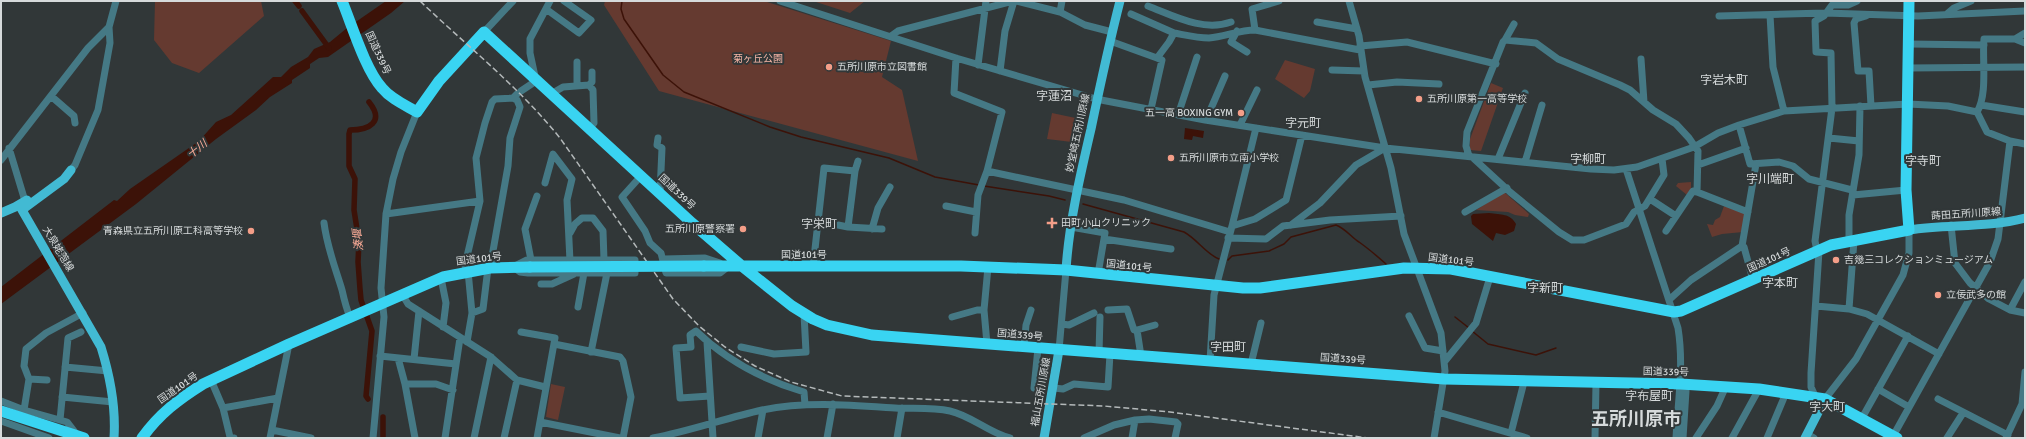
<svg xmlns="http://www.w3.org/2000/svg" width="2026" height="439" font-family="Signika,'Noto Sans JP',sans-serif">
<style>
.green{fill:#653a30}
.water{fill:#3c1208}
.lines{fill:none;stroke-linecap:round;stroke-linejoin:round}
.stream{stroke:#3c1208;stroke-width:1.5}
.canal{stroke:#3c1208;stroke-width:5.5}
.minor{stroke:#457985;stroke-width:7}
.major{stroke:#42bad3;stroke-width:9}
.highway{stroke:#39d4f2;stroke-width:11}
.rail{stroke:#b4b9ba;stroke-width:1.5;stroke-dasharray:6 3;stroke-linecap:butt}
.highway-bridge{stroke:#39d4f2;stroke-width:11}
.poi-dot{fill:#f49e88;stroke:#313738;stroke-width:1.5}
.labels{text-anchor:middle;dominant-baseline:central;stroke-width:4;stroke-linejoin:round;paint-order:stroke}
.street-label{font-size:10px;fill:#d6dadb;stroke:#313738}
.park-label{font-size:10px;fill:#f8b7a7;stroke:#313738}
.poi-label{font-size:10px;fill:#d6dadb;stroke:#313738;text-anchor:start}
.water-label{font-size:11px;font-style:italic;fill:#fcac98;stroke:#313738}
.quarter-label{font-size:12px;fill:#d6dadb;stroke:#313738}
.town-label{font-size:18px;font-weight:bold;fill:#d6dadb;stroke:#313738}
</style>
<rect width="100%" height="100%" fill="#313738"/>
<path class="green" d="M 155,1 L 261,1 L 264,16 L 199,73 L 172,63 L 154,40 Z
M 605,1 L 764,1 L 891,41 L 882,77 L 902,90 L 918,161 L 659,91 L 604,5 Z
M 813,1 L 865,1 L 850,13 Z
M 1285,60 L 1315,69 L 1310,91 L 1304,98 L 1275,79 Z
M 1491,83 L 1503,88 L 1481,151 L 1470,150 L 1470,139 Z
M 1052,113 L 1085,120 L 1080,143 L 1047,139 Z
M 1691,182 L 1691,189 L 1687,195 L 1676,186 L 1678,183 Z
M 1504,192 L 1529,214 L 1528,217 L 1515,215 L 1508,212 L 1476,210 Z
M 1724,206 L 1745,213 L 1743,232 L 1722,234 L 1712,237 L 1707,224 L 1713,225 L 1715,220 L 1720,217 Z
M 551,384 L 565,387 L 558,420 L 546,417 Z"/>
<path class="water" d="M 386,1 L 405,1 L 391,13 L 328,57 L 319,58 L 310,64 L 310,68 L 292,80 L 292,83 L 270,97 L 256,110 L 216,139 L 136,204 L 1,304 L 1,287 L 114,200 L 117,201 L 130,189 L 199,141 L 216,122 L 231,115 L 273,77 L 281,77 L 291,67 L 308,57 L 314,49 L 330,42 L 347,28 Z
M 1185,128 L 1204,131 L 1203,138 L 1193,136 L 1192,140 L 1184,139 Z
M 1489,213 C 1501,215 1510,213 1516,224 L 1514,231 L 1505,235 L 1496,233 L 1493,241 L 1472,224 L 1471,216 L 1473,214 Z"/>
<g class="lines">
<path class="stream" d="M 622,1 L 621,9 L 624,19 L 663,75 L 684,92 L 770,127 L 801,137 L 889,158 L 935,177 L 979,185
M 984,186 L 1049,196 L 1065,200
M 1083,204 L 1184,232 C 1197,239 1206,254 1219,259
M 1228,260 L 1232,256 L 1269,251 L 1284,244 L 1291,237 L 1336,225 C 1346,229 1351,237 1359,242 C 1369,249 1377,256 1386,264
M 1455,317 L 1469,328
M 1472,331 L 1488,344 L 1536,355 L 1556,348"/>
<path class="canal" d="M 295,1 L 299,6
M 302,11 L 329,48
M 368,399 L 366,396 L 372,331 L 361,300 L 360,289 L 358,262 L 359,242 L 354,210 L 355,179 L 349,166 L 349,134 L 350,130 C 369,130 385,122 369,102
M 383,417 L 383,438"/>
<path class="minor" d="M 780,1 L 956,58 L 1096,99 L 1205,120 L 1385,148 L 1591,169 L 1614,170 L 1637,167 L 1694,147 L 1718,133 L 1739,125 L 1784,111 L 1908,104 L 1948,106 L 1977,112 L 1987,132 L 2010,141 L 1998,239 L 1990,262 L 1892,438
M 1016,1 L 1060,12 L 1085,25 L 1112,32
M 1349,1 L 1359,36 L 1365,77 L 1391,168 L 1404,234 L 1441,333 L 1445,371 L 1434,438
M 1148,6 C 1174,16 1203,32 1231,22
M 546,9 L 579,33 L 591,20 L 564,1
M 1060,12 L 1062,1
M 1131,14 L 1174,33
M 1947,14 L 1954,8 L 1971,1
M 1770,15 L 1773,67 L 1784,111
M 1719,16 L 1825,13 L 1918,16 L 2025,11
M 1866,16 L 1856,19 L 1854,23 L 1858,71 L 1869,71 L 1871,106
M 1317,22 L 1357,29
M 1255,30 L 1252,9 L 1279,1
M 1237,31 L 1231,42 L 1247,52
M 484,32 L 513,1
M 891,36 L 898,31 L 1013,1
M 2015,39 L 2025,43
M 1505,40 L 1514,24
M 1110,41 L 1157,58 L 1169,42 L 1174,33 C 1185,35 1197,38 1209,38 C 1224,37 1239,30 1255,30 L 1360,50
M 1909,44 L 1984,45
M 1360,46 L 1407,42 L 1496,64
M 956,58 L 954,93 L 1002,112 L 987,171 L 1124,200 L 1230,232
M 1641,59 L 1644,102
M 577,62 L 577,85
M 978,65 L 986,1
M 1909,68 L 2025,67
M 1332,70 L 1364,71
M 1000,71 L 1005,31 L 1014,1
M 589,85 L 592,82 L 592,72
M 1368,85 L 1397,82 L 1439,84
M 521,91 L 536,81 L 530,53 L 530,39 L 550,1
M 551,94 L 563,87 L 589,85 L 593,90 L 594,123 L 589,129
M 51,96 L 74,116 L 75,123
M 1981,105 L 2025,112
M 1151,109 L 1162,60 L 1157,58
M 1977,112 C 1988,94 1982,60 1984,39 L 2015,39 L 2025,33
M 1178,115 L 1197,57
M 1206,120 L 1225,76
M 1240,125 L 1257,90
M 1739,125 L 1750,164 L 1779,162 L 1793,166 L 1809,179 L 1852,190
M 658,138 L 657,145 L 662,148 L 660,193
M 1829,138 L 1859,141
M 2010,141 L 2025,144
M 9,148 L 25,201
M 1469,156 L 1466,146 L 1467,132 L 1503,42 L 1505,40 L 1536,43 L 1558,59 L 1620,85 L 1630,90 L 1653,110 L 1676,124 L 1689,138 L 1698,151 L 1697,192 L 1748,212
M 1472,157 L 1510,192 L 1559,232 L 1572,240 L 1584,240 L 1626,224 L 1634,212 L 1645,206 L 1664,175 L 1662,159
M 1498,159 L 1525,93
M 1,160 L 88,48 L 109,27
M 1525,162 L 1542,105
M 1698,165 L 1746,148
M 1626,169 L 1678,328 C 1684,365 1678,401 1676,438
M 71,170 L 75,165 L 98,110 L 110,43 L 109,27 L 116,1
M 641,176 L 622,197 L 645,231 L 650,243 L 661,253 L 666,273 L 720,273 L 729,266
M 545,183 L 553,154 L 572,179 L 567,200 L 570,261
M 1853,195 L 1906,190
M 1650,199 L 1676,216
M 946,206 L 976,212
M 1465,212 L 1507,188
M 386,214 L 480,201
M 818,221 L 848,227 L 882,229
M 324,223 C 327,247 335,267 342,290 C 344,299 346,308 350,317
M 1291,225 L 1320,203 L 1356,165 L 1385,148
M 1951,225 L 1955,263 L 1970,283 L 1989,299 L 2010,310 L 2025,313
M 1232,226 L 1256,128
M 848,227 L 855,171 L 858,161
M 1071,227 L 1105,233 L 1098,274
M 872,229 L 878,208 L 890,187
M 1666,231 L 1693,191 L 1697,192
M 570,233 L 575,224 L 582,218 L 593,218 L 603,231 L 604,260
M 975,233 L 978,195 L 987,171
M 1228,238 L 1266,239 L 1283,226 L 1330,220 L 1401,216
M 1104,239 L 1171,249
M 1849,241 L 1849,215 L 1859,155 L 1860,106
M 664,259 L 705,258 L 720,263
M 527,260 L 635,260 L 635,273 L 528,273 L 520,272 L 513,267 Z
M 531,260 L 525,229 L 537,196
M 813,267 L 824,168 L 855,171
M 490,268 L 508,166 L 510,138 L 520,107 L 517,100 L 513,98
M 466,271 L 465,265 L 480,201 L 476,158 L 485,123 L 492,102 L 495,99 L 513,98 L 517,94
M 441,278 L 446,303 L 443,327
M 1753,280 L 1744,247 L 1742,246 L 1756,164
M 541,284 L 552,284 L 574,274
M 402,294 L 408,304 L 491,357 L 517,380 L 545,387
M 1670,299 L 1691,280 L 1742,246
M 1816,306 L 1849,309 L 1867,314 L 1939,354
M 578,307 L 584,273
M 1849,309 L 1854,240
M 1108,310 L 1127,309 L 1134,330 L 1137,330 L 1141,356
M 2010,310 L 2025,282
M 472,313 L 483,309 L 488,268
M 1409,316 L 1425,348 L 1443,351
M 952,317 L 977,310 L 984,310
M 1062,324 L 1069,325 L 1094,313
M 1137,330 L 1155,325
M 521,332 L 555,338 L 537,438
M 467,342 L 472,313 L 468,271
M 707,342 L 713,438
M 554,344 L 620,357 L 623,361 L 631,397 L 623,438
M 987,344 L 984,310 L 988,267
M 741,347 L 774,354 L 806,352 L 804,314
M 1024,347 L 1026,325 L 1031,310
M 1059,350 L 1066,270
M 591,352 L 607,273
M 1099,353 L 1100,317
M 380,356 L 456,364
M 398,358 L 405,384 L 415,438
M 414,359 L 419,311
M 1210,361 L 1214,295 L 1232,226 L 1255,219 L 1286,200 L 1302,135
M 1445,361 L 1476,323 L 1490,277
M 1251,364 L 1261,323
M 65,367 L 108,371
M 29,379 L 47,380
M 211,380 L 223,408 L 230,437 L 234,438
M 405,384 L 436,384 L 453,390
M 1681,384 L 1686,391 L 1683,438
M 1034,388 L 1038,348
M 1054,388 L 1063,389 L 1074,384 L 1108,387 L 1110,354
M 1878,389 L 1909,407
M 710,396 L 680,398 L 676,348 L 691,347 L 690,335 L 696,331 C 726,360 764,380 804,392 L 805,405
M 1815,396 L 1811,387 L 1811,373 L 1819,251 L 1816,246 L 1815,241 L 1832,108 L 1831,53 L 1816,52 L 1815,21 L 1824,16 L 1832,5 L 1848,5 L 1857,1
M 62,397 L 113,402
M 1825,399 L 1856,359 L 1903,275 L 1909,253 L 1909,230
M 1938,399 L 2008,435
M 1,401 L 24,410 L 67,422 L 77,435
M 223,408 L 278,398
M 24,410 L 29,379 L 24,366 L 26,349 L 46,333 L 83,313
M 1438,412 L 1527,438
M 1862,418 L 1908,336
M 60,420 L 68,338 L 81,332
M 1,421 L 49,438
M 540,422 L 620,438
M 272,430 L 311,438
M 1511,433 L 1524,382
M 1807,434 L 1814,438
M 270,438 L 289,344
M 373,438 L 384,317 L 381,288 L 386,214 L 393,179 L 401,152 L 417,112
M 445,438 L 460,338
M 474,438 L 491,357
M 504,438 L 517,380
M 653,438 C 690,431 726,418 762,410 C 806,401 851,405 895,408 C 913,409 932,407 950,411 C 972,416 989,433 1010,438
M 758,438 L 763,410
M 827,438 L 833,404
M 897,438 L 902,408
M 1084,438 L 1114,425 L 1135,420 L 1149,419 L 1176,422 L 1178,424 L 1175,438
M 1132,438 L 1135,420
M 1595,438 L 1596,383
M 1696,438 L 1717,406 L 1726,386
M 1732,438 L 1759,389
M 1767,438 L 1786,393
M 1947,438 L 1963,413
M 2006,438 L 2022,404 L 2025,372"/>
<path class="major" d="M 71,170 L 64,179 L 22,210 L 101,347 C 110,376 116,407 114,438
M 1,213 L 15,207 L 27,200
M 1909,230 C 1947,224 1987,228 2025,218
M 1066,270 C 1069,223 1080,176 1091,129 C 1100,86 1109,44 1120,1
M 1044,438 L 1059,350
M 1805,438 L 1825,399"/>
<path class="highway" d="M 342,1 C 352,25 365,69 382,88 C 391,99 405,105 417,112 L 439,81 L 484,32 L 692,223 L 743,267 L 792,306 L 813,319 L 827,325 L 872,335 L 1444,379 L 1681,384 L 1759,389 L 1825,399 L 1897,438
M 704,266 L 961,266 L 1066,270 L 1243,288 L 1260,288 L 1404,268 L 1451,269 L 1674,312 L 1681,311 L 1831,245 L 1909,230 L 1906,190 L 1909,1
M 1,411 L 84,438
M 142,438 C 159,414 179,399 203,384 L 289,344 L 443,277 L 490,268 L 530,267"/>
<path class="rail" d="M 420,1 C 467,46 519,87 560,138 L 673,299 L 699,326 L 725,347 L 755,366 L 791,382 L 842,396 L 1104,406 L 1170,412 L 1368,438"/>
<path class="highway-bridge" d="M 530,267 L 704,266"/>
</g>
<g class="poi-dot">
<circle cx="829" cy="67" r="4"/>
<circle cx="1419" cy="99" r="4"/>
<circle cx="1241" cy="113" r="4"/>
<circle cx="1171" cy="158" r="4"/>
<path d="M1050 217h4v4h4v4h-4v4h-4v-4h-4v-4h4z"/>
<circle cx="743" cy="229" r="4"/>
<circle cx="251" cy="231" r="4"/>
<circle cx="1836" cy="260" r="4"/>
<circle cx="1938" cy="295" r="4"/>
</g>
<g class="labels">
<g class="street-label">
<text transform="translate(378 53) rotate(65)">国道339号</text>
<text transform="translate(1078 133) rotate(-78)">妙堂崎五所川原線</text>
<text transform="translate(677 192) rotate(43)">国道339号</text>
<text transform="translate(1966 214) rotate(-4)">蒔田五所川原線</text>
<text transform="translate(58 249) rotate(59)">大泉姥萢線</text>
<text x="804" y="255">国道101号</text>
<text transform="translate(479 259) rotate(-7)">国道101号</text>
<text transform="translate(1451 260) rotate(7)">国道101号</text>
<text transform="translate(1769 260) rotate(-24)">国道101号</text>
<text transform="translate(1129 266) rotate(6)">国道101号</text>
<text transform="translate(1020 335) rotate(5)">国道339号</text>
<text transform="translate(1343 359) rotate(4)">国道339号</text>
<text transform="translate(1666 372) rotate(1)">国道339号</text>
<text transform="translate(178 388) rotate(-35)">国道101号</text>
<text transform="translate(1041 392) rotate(-80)">福山五所川原線</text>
</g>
<g class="park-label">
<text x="758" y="59">菊ヶ丘公園</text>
</g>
<g class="poi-label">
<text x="837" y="67">五所川原市立図書館</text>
<text x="1427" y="99">五所川原第一高等学校</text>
<text x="1233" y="113" text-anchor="end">五一高 BOXING GYM</text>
<text x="1179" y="158">五所川原市立南小学校</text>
<text x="1061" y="223">田町小山クリニック</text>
<text x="735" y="229" text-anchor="end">五所川原警察署</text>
<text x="243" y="231" text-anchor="end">青森県立五所川原工科高等学校</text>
<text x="1844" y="260">吉幾三コレクションミュージアム</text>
<text x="1946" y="295">立佞武多の館</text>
</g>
<g class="water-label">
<text transform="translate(197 149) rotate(-39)">十川</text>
<text transform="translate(358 240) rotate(-96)">湊堰</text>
</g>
<g class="quarter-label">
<text x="1724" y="80">字岩木町</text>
<text x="1054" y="96">字蓮沼</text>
<text x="1303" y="123">字元町</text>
<text x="1588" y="159">字柳町</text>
<text x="1923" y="161">字寺町</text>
<text x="1770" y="179">字川端町</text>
<text x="819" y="224">字栄町</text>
<text x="1780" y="283">字本町</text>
<text x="1545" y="288">字新町</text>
<text x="1228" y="347">字田町</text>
<text x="1649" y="396">字布屋町</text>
<text x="1827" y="407">字大町</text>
</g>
<g class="town-label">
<text x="1636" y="419">五所川原市</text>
</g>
</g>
<rect width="2026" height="439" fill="none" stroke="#d6dadb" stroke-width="4"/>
</svg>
